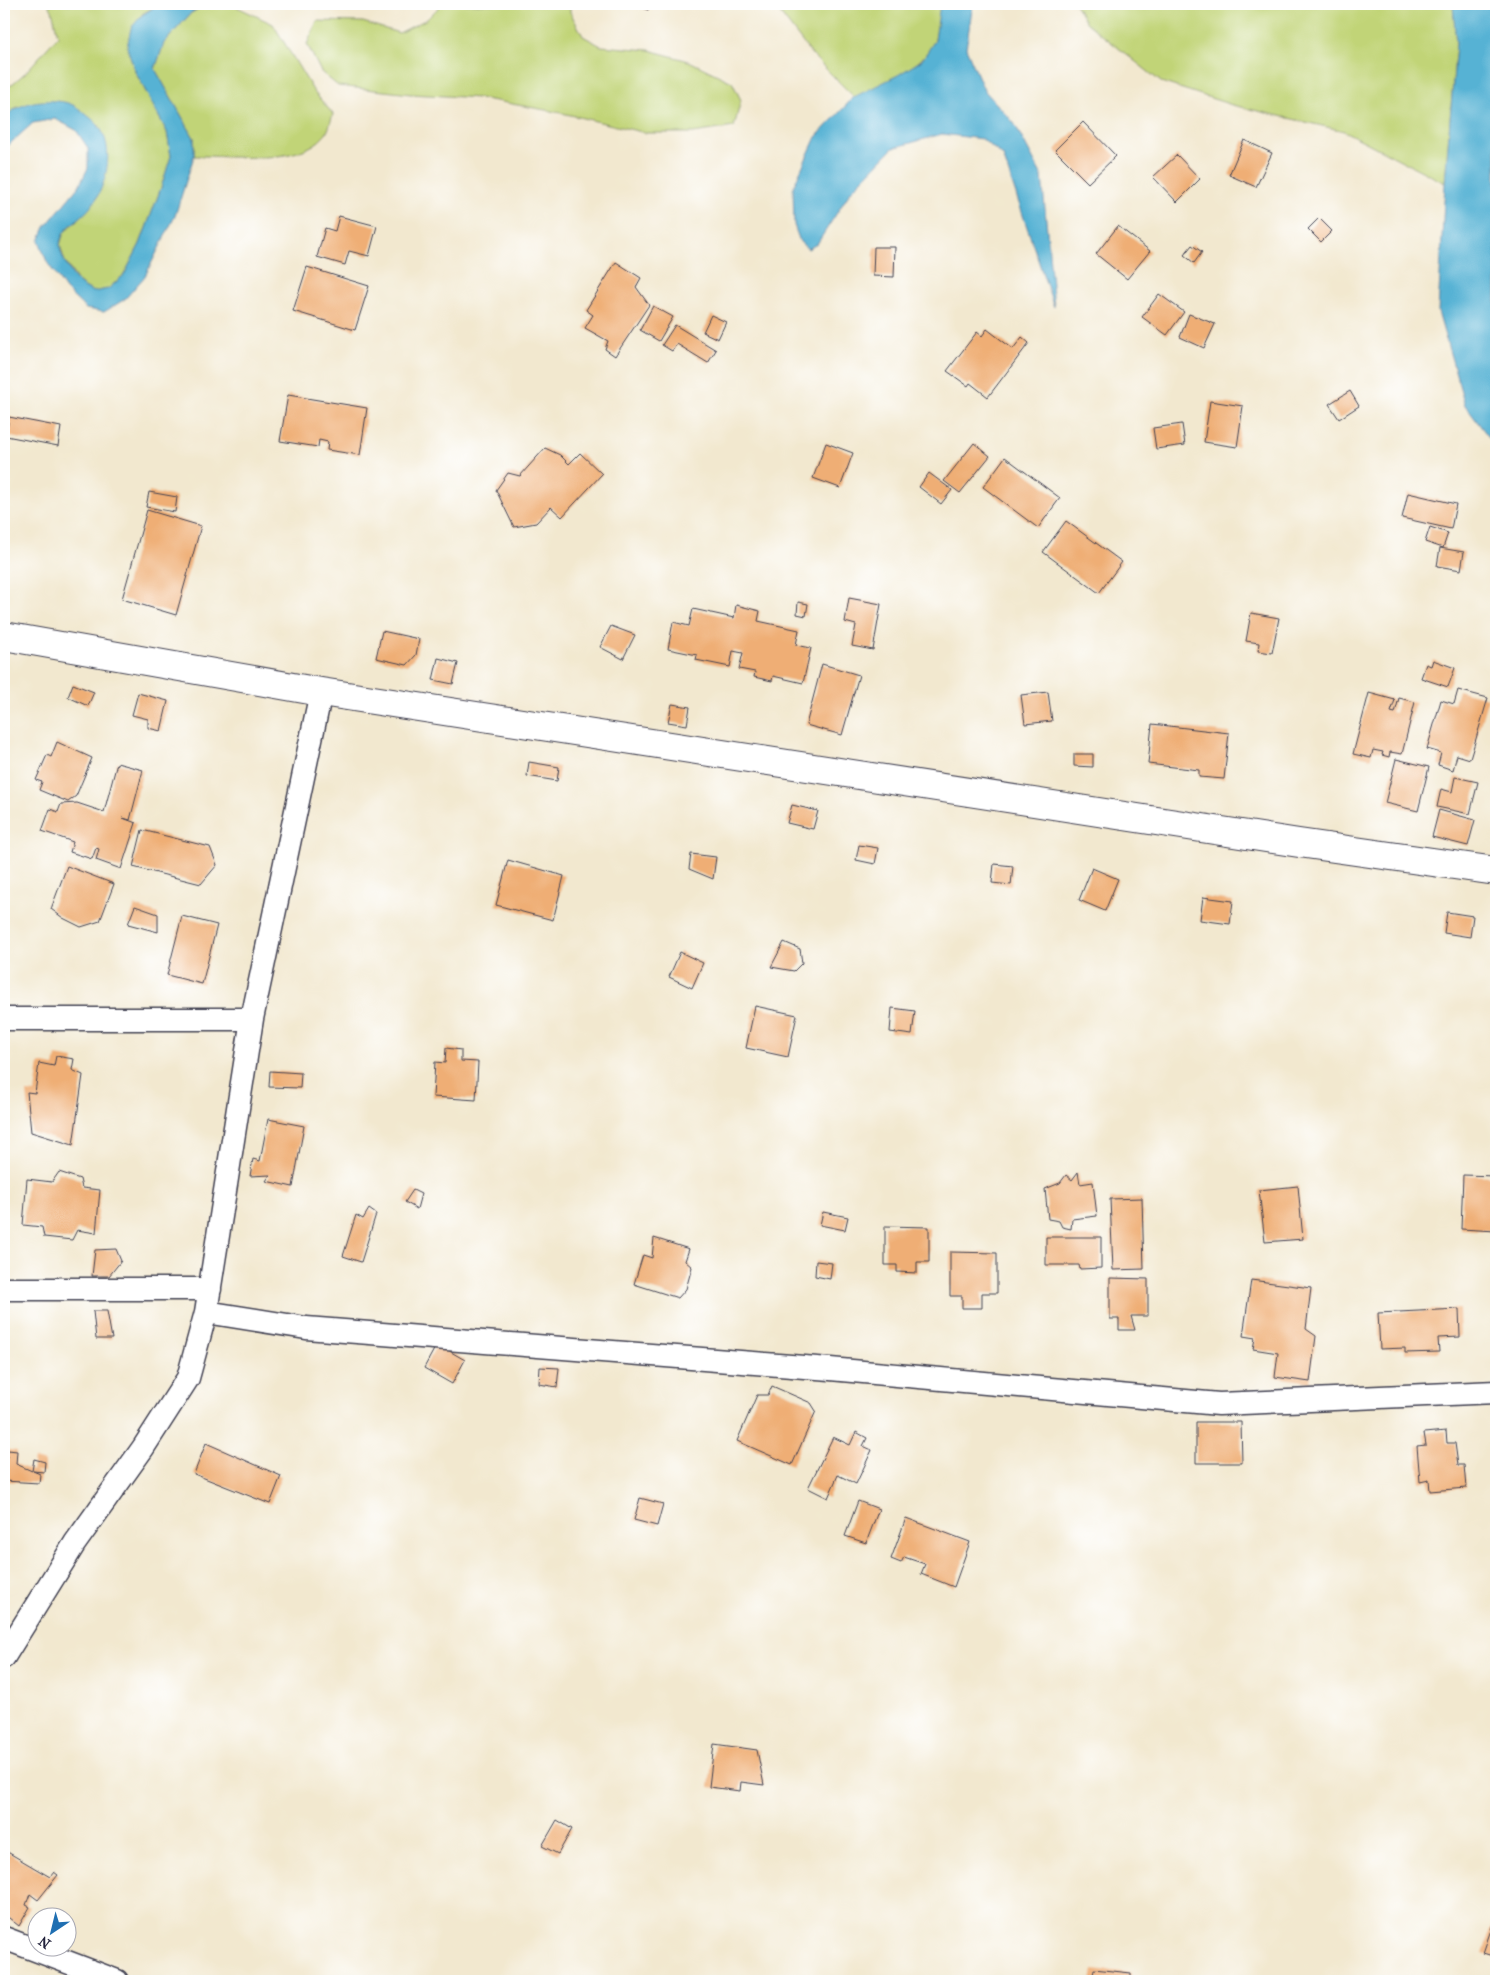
<svg xmlns="http://www.w3.org/2000/svg" width="1500" height="1985" font-family="'IM FELL French Canon',serif">
<style>
.green{fill:#c1d477;stroke:#727b59}
.water{fill:#57b2d4;stroke:#3c6a88}
.building{fill:#efae74}
.lines{fill:none;stroke-linecap:round;stroke-linejoin:round}
.minor-casing{stroke:#414051;stroke-width:25}
.tertiary-casing{stroke:#414051;stroke-width:30}
.minor{stroke:#fff;stroke-width:22}
.tertiary{stroke:#fff;stroke-width:28}
</style>
<rect width="100%" height="100%" fill="#fff"/>
<filter id="ink" filterUnits="userSpaceOnUse"><feTurbulence type="fractalNoise" baseFrequency=".02" numOctaves="2"/><feDisplacementMap in="SourceGraphic" scale="10" xChannelSelector="R" yChannelSelector="G"/><feConvolveMatrix kernelMatrix="1 2 1 2 8 2 1 2 1" color-interpolation-filters="sRGB"/></filter>
<filter id="wash" filterUnits="userSpaceOnUse"><feTurbulence type="fractalNoise" baseFrequency=".0096" numOctaves="4" result="noise"/><feDisplacementMap in="SourceGraphic" scale="20" xChannelSelector="R" yChannelSelector="G"/><feGaussianBlur stdDeviation="1.12" result="paint"/><feColorMatrix in="noise" values="0 0 0 0 0 0 0 0 0 0 0 0 0 0 0 0 0 1.4 0 .05"/><feComposite in="paint" operator="in"/></filter>
<g filter="url(#wash)">
<rect width="100%" height="100%" fill="#f2e8cf"/>
<path class="green" d="M 48,4 L 159,4 L 142,14 L 135,71 L 167,132 L 171,156 L 161,188 L 140,244 L 124,275 L 108,289 L 93,292 L 80,284 L 65,262 L 60,245 L 64,232 L 89,209 L 100,126 L 17,107 L 4,117 L 4,91 L 25,73 L 58,36 L 52,10 Z
M 207,4 L 233,5 L 273,24 L 314,92 L 333,114 C 331,120 329,130 325,135 C 299,167 231,155 194,156 L 194,138 L 155,69 L 164,43 L 191,13 Z
M 442,4 L 570,4 L 570,12 L 583,36 L 601,46 L 649,50 L 689,61 L 732,82 L 741,100 L 734,127 L 693,133 L 646,133 L 562,113 L 479,98 L 411,94 L 338,86 L 321,72 L 307,44 L 317,21 L 363,22 L 399,33 L 427,19 Z
M 773,4 L 940,4 C 939,15 938,28 935,39 C 928,65 878,88 854,97 L 813,56 Z
M 1075,4 L 1453,4 L 1456,44 L 1445,183 L 1344,131 L 1232,105 L 1161,82 L 1087,23 Z"/>
<path class="water" d="M 159,4 L 207,4 L 191,13 L 164,43 L 155,69 L 194,138 L 194,156 L 175,216 L 145,276 L 125,299 L 104,312 L 86,309 L 66,290 L 47,262 L 39,241 L 45,227 L 79,186 L 88,168 L 88,148 L 76,130 L 55,119 L 33,123 L 4,149 L 4,117 C 22,103 34,100 56,101 C 74,102 79,109 92,119 C 118,140 108,187 89,209 C 79,221 62,227 60,244 C 59,254 72,277 80,284 C 83,287 89,289 93,292 L 108,289 L 124,275 L 140,244 L 161,188 L 171,156 L 167,132 L 135,71 L 127,47 L 131,28 L 142,15 Z
M 940,4 L 973,4 L 966,48 L 984,90 L 1014,123 L 1042,176 L 1054,307 L 1003,156 L 982,139 L 942,134 L 893,148 L 851,191 L 817,244 L 808,249 L 800,242 L 794,225 L 793,187 L 816,137 L 854,97 L 898,75 L 922,60 L 935,40 Z
M 1453,4 L 1496,4 L 1496,447 L 1465,405 L 1438,312 L 1445,183 L 1456,44 Z"/>
<g id="blocks">
<path class="building" d="M 632,4 L 651,4 L 648,10 Z
M 1083,122 L 1116,156 L 1088,183 L 1055,150 Z
M 1244,140 L 1272,153 L 1256,187 L 1229,175 Z
M 1177,155 L 1200,179 L 1177,202 L 1153,177 Z
M 339,216 L 377,226 L 369,256 L 349,251 L 345,265 L 317,257 L 325,228 L 335,231 Z
M 1319,218 L 1332,231 L 1321,242 L 1308,229 Z
M 1118,226 L 1150,251 L 1127,279 L 1096,254 Z
M 1192,245 L 1202,252 L 1194,263 L 1184,255 Z
M 874,247 L 895,247 L 894,277 L 873,276 Z
M 616,262 L 641,278 L 636,287 L 649,305 L 615,356 L 605,349 L 608,341 L 585,328 L 593,315 L 586,310 Z
M 307,267 L 369,286 L 355,330 L 293,311 Z
M 1159,294 L 1184,312 L 1167,335 L 1142,317 Z
M 653,306 L 673,317 L 659,341 L 640,330 Z
M 1189,314 L 1215,324 L 1204,348 L 1180,337 Z
M 711,315 L 726,322 L 718,339 L 703,332 Z
M 675,325 L 716,350 L 708,363 L 677,344 L 672,351 L 662,345 Z
M 987,329 L 1013,349 L 1022,337 L 1029,343 L 988,397 L 970,383 L 968,386 L 947,371 L 977,332 L 982,336 Z
M 1350,391 L 1359,406 L 1339,419 L 1329,404 Z
M 288,395 L 367,408 L 360,455 L 327,450 L 328,442 L 319,440 L 318,447 L 280,441 Z
M 1210,401 L 1243,406 L 1237,447 L 1204,442 Z
M 9,417 L 61,427 L 58,446 L 6,436 Z
M 1182,424 L 1185,445 L 1156,449 L 1153,428 Z
M 826,443 L 853,453 L 840,488 L 813,478 Z
M 974,443 L 990,456 L 960,493 L 944,481 Z
M 545,448 L 560,455 L 569,464 L 580,453 L 602,474 L 562,517 L 551,507 L 536,523 L 514,527 L 496,490 L 508,473 L 520,476 Z
M 1005,457 L 1060,498 L 1038,528 L 983,487 Z
M 929,473 L 952,490 L 941,504 L 919,487 Z
M 149,492 L 177,497 L 175,512 L 146,507 Z
M 1408,493 L 1456,504 L 1451,529 L 1402,518 Z
M 147,510 L 201,526 L 176,615 L 122,599 Z
M 1066,521 L 1122,562 L 1099,593 L 1043,552 Z
M 1430,527 L 1448,533 L 1443,548 L 1425,542 Z
M 1440,548 L 1464,552 L 1461,570 L 1437,566 Z
M 849,598 L 881,604 L 873,650 L 852,646 L 856,625 L 845,622 Z
M 798,602 L 808,604 L 806,616 L 797,614 Z
M 736,605 L 760,611 L 758,621 L 799,630 L 796,645 L 811,648 L 803,683 L 773,676 L 772,681 L 754,677 L 755,672 L 739,669 L 743,653 L 733,651 L 730,667 L 696,660 L 697,655 L 668,649 L 673,622 L 689,626 L 693,609 L 734,618 Z
M 1251,613 L 1279,618 L 1272,653 L 1258,651 L 1259,643 L 1246,641 Z
M 611,626 L 635,635 L 623,659 L 600,647 Z
M 382,631 L 419,639 L 416,655 L 407,665 L 376,658 Z
M 438,658 L 458,663 L 453,684 L 433,680 Z
M 1433,660 L 1455,668 L 1448,687 L 1421,678 L 1426,664 L 1431,666 Z
M 822,664 L 859,675 L 842,735 L 806,725 Z
M 73,684 L 94,692 L 88,706 L 68,697 Z
M 1458,690 L 1488,698 L 1470,759 L 1457,755 L 1453,770 L 1438,765 L 1441,753 L 1427,749 L 1441,700 L 1454,704 Z
M 1048,692 L 1052,721 L 1025,724 L 1021,695 Z
M 138,693 L 168,701 L 161,731 L 148,728 L 148,719 L 132,715 Z
M 1369,693 L 1395,700 L 1391,712 L 1395,713 L 1399,698 L 1415,702 L 1402,754 L 1390,752 L 1389,757 L 1382,755 L 1383,752 L 1373,750 L 1371,758 L 1353,754 Z
M 672,704 L 690,707 L 687,725 L 668,722 Z
M 1152,724 L 1229,733 L 1224,779 L 1199,777 L 1199,770 L 1148,764 Z
M 57,742 L 92,758 L 76,796 L 68,802 L 39,790 L 42,782 L 36,780 L 47,755 L 51,757 Z
M 1074,754 L 1093,754 L 1093,767 L 1074,766 Z
M 1396,759 L 1429,767 L 1418,811 L 1385,803 Z
M 529,762 L 559,767 L 557,781 L 527,776 Z
M 117,763 L 143,770 L 130,820 L 123,818 L 136,823 L 121,869 L 96,860 L 99,849 L 96,848 L 92,859 L 70,852 L 73,842 L 42,831 L 50,809 L 58,812 L 61,804 L 77,803 L 104,812 Z
M 1455,777 L 1478,782 L 1470,814 L 1437,807 L 1441,789 L 1452,792 Z
M 792,805 L 818,811 L 813,829 L 787,823 Z
M 1439,810 L 1475,820 L 1468,846 L 1432,837 Z
M 142,830 L 210,847 L 217,865 L 201,884 L 133,867 Z
M 859,845 L 878,848 L 875,864 L 856,860 Z
M 691,854 L 716,857 L 713,879 L 689,869 Z
M 508,860 L 564,876 L 553,920 L 496,905 Z
M 994,864 L 1013,866 L 1011,885 L 992,883 Z
M 67,866 L 114,884 L 100,921 L 81,927 L 63,918 L 51,909 Z
M 1092,868 L 1118,879 L 1105,911 L 1079,900 Z
M 1203,897 L 1233,901 L 1230,924 L 1200,920 Z
M 135,906 L 158,914 L 158,932 L 128,924 Z
M 1447,912 L 1473,916 L 1470,937 L 1444,933 Z
M 182,916 L 217,925 L 202,984 L 167,975 Z
M 784,942 L 800,949 L 802,963 L 794,971 L 771,967 Z
M 680,952 L 703,963 L 692,988 L 669,977 Z
M 755,1006 L 797,1015 L 788,1057 L 746,1048 Z
M 892,1008 L 915,1011 L 912,1035 L 890,1032 Z
M 446,1048 L 461,1050 L 461,1061 L 478,1062 L 476,1100 L 433,1097 L 435,1062 L 445,1063 Z
M 56,1056 L 74,1059 L 72,1070 L 83,1075 L 73,1145 L 31,1132 L 27,1092 L 35,1093 L 39,1063 L 54,1066 Z
M 270,1071 L 301,1073 L 300,1088 L 269,1087 Z
M 268,1119 L 304,1126 L 293,1187 L 266,1181 L 270,1175 L 250,1176 L 253,1159 L 260,1161 Z
M 59,1172 L 80,1179 L 82,1188 L 100,1190 L 96,1233 L 77,1230 L 72,1240 L 44,1237 L 42,1227 L 23,1225 L 27,1179 L 52,1182 Z
M 1078,1172 L 1080,1184 L 1093,1182 L 1097,1216 L 1072,1219 L 1071,1229 L 1062,1227 L 1059,1221 L 1048,1219 L 1045,1189 L 1060,1183 L 1066,1175 L 1072,1180 Z
M 1463,1175 L 1496,1176 L 1496,1231 L 1461,1229 Z
M 1298,1186 L 1303,1239 L 1265,1242 L 1259,1190 Z
M 413,1190 L 421,1194 L 417,1209 L 405,1202 Z
M 1142,1198 L 1144,1269 L 1113,1270 L 1110,1199 Z
M 369,1209 L 376,1214 L 361,1262 L 343,1256 L 356,1215 L 363,1219 Z
M 823,1212 L 848,1217 L 845,1230 L 820,1225 Z
M 885,1226 L 929,1227 L 929,1262 L 917,1262 L 917,1273 L 897,1272 L 897,1265 L 885,1265 Z
M 1046,1237 L 1101,1237 L 1101,1268 L 1080,1269 L 1079,1265 L 1046,1265 Z
M 654,1238 L 689,1249 L 685,1261 L 692,1267 L 686,1289 L 678,1298 L 634,1284 L 643,1255 L 652,1258 Z
M 116,1249 L 121,1261 L 109,1276 L 92,1276 L 95,1250 Z
M 950,1252 L 997,1253 L 997,1293 L 982,1293 L 982,1308 L 962,1308 L 962,1296 L 950,1296 Z
M 816,1261 L 832,1263 L 830,1279 L 815,1276 Z
M 1110,1278 L 1148,1279 L 1148,1316 L 1131,1316 L 1135,1330 L 1119,1330 L 1119,1319 L 1110,1319 Z
M 1251,1280 L 1311,1288 L 1306,1329 L 1316,1336 L 1310,1382 L 1275,1377 L 1278,1353 L 1253,1349 L 1255,1338 L 1243,1336 Z
M 1459,1309 L 1460,1337 L 1438,1338 L 1439,1352 L 1405,1353 L 1405,1348 L 1380,1349 L 1378,1313 Z
M 93,1311 L 107,1311 L 112,1339 L 96,1339 Z
M 437,1344 L 465,1360 L 452,1384 L 424,1368 Z
M 540,1367 L 559,1368 L 557,1387 L 539,1384 Z
M 772,1386 L 811,1403 L 816,1411 L 792,1465 L 737,1441 L 757,1395 L 768,1395 Z
M 1196,1422 L 1241,1422 L 1242,1463 L 1196,1463 Z
M 1446,1431 L 1447,1443 L 1455,1443 L 1458,1465 L 1464,1465 L 1466,1488 L 1430,1491 L 1429,1480 L 1420,1482 L 1417,1446 L 1426,1445 L 1424,1433 Z
M 856,1432 L 867,1438 L 863,1446 L 872,1450 L 856,1484 L 838,1475 L 828,1498 L 808,1488 L 833,1437 L 850,1445 Z
M 206,1443 L 281,1476 L 270,1504 L 194,1474 Z
M 8,1450 L 17,1451 L 16,1464 L 32,1471 L 34,1459 L 45,1462 L 44,1472 L 33,1471 L 40,1474 L 39,1483 L 4,1481 Z
M 640,1498 L 663,1504 L 657,1526 L 634,1520 Z
M 858,1501 L 879,1509 L 866,1543 L 845,1536 Z
M 906,1518 L 970,1542 L 954,1587 L 921,1574 L 925,1564 L 904,1557 L 901,1563 L 891,1559 Z
M 714,1744 L 757,1750 L 764,1785 L 741,1782 L 740,1791 L 709,1787 Z
M 557,1820 L 572,1829 L 558,1854 L 542,1846 Z
M 4,1850 L 50,1877 L 54,1872 L 58,1875 L 38,1900 L 30,1894 L 26,1905 L 30,1907 L 19,1926 L 4,1914 Z
M 1496,1915 L 1496,1957 L 1483,1953 Z
M 1094,1969 L 1131,1973 L 1131,1981 L 1092,1981 Z"/>
</g>
</g>
<g filter="url(#ink)">
<use href="#blocks" fill-opacity="0" stroke="#414051" stroke-width="1"/>
<g class="lines">
<defs>
<path id="minor" d="M 4,1019 L 252,1019
M 4,1289 L 210,1289
M 206,1312 L 306,1328 L 830,1369 L 1219,1404 L 1496,1392
M 4,1657 L 75,1543 L 143,1448 L 188,1378 L 206,1312 L 252,1019 L 321,692
M 4,1938 L 117,1981"/>
<path id="tertiary" d="M 4,636 L 321,692 L 1299,843 L 1496,871"/>
</defs>
<use href="#minor" class="minor-casing"/>
<use href="#tertiary" class="tertiary-casing"/>
<use href="#minor" class="minor"/>
<use href="#tertiary" class="tertiary"/>
</g>
</g>
<rect width="1500" height="1985" fill="none" stroke="#fff" stroke-width="20"/>
<g transform="translate(52 1932) rotate(215)"><circle r="24" fill="#ffffff" stroke="#a7a7b1"/>
<path d="M0-4L9 19L0 12L-9 19Z" fill="#1f6fb2"/>
<text y="-8" font-size="14" font-weight="bold" text-anchor="middle" fill="#22223b">N</text>
</g>
</svg>
